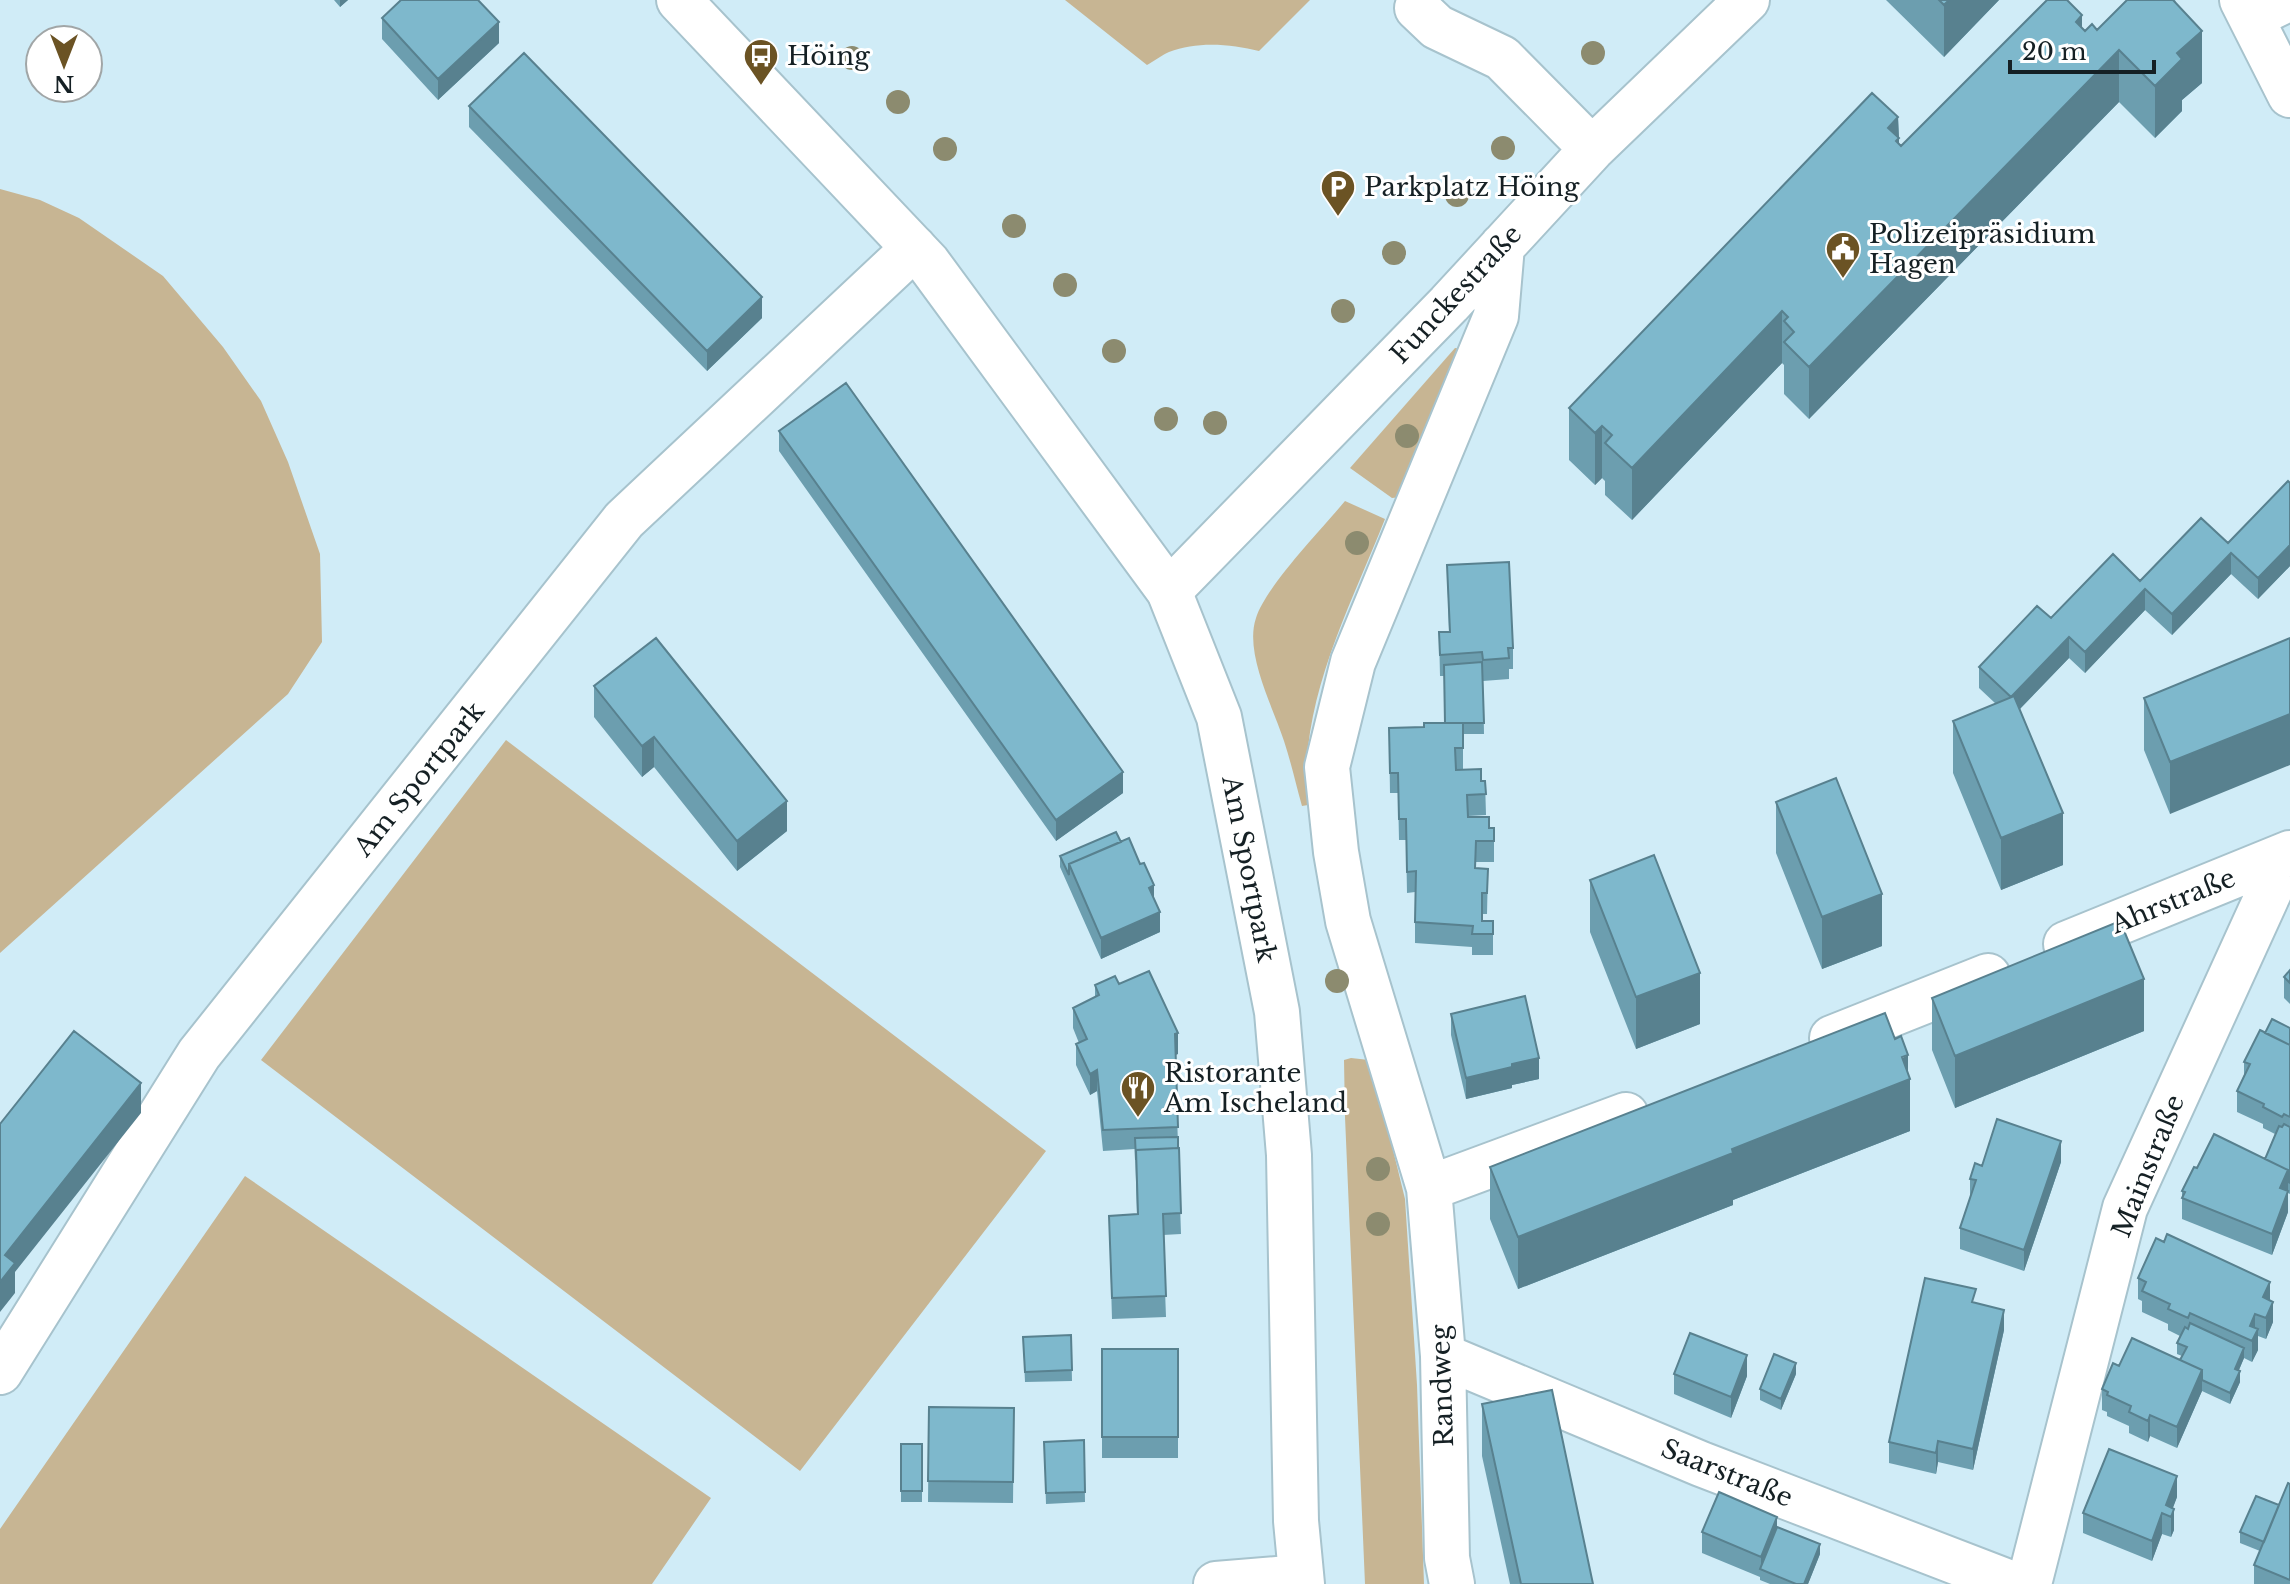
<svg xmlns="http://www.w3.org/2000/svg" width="2290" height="1584" font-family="'Libre Baskerville',serif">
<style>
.green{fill:#c7b593}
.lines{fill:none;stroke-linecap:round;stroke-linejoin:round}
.minor-casing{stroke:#a7c3cd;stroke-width:48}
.major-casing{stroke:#a7c3cd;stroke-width:48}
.minor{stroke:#fff;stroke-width:44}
.major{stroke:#fff;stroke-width:44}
.tree{fill:#8c8b6f}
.wall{fill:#6c9eaf}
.shaded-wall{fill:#58818f}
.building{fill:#7eb8cc;stroke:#58818f;stroke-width:2}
.labels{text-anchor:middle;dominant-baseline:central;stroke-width:6;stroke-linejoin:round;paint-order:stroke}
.poi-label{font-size:26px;fill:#152024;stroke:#fff;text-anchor:start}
.street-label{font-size:26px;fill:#152024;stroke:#fff}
</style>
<rect width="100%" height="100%" fill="#d0ecf7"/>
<path class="green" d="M 1065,0 L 1310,0 L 1259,51 C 1231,44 1197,41 1169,52 C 1162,55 1154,61 1147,65 Z
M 0,189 L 40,200 L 79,218 L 163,276 L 223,347 L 261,401 L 288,462 L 320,554 L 322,642 L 288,694 L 0,953 Z
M 1455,348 L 1464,349 L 1401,497 L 1392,498 L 1350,468 Z
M 1345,501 L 1385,519 C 1349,610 1297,705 1308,805 L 1302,806 C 1296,785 1291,762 1284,741 C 1273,707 1244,653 1256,618 C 1266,586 1322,529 1345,501 Z
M 506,740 L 1046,1151 L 800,1471 L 261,1060 Z
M 1351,1058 L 1369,1060 L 1375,1076 L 1405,1199 L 1417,1385 L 1424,1584 L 1365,1584 L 1345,1117 L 1344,1060 Z
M 245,1176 L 711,1498 L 652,1584 L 0,1584 L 0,1529 Z"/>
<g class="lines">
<defs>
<path id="minor" d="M 2242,0 L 2290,95
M 1417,8 L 1437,27 L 1502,58 L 1592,149
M 2251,17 L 2286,0
M 1169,591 L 1449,304 L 1592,149 L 1747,0
M 2066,944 L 2290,853
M 1832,1038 L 1988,976
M 1429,1188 L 1626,1115
M 1443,1356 L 1701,1464 L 2013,1584
M 0,1372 L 199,1054 L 624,520 L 914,248
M 1216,1584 L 1301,1577
M 1452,1584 L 1447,1558 L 1443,1356 L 1429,1188 L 1348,921 L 1336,852 L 1327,767 L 1353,662 L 1496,316 L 1502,246
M 2029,1584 L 2125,1208 L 2286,855"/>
<path id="major" d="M 679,0 L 928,263 L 1169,591 L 1219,717 L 1277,1012 L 1289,1155 L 1296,1521 L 1302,1584"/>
</defs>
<use href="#minor" class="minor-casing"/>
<use href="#major" class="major-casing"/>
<use href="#minor" class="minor"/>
<use href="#major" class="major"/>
</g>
<g class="tree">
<circle cx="1593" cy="53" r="12"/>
<circle cx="852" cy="58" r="12"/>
<circle cx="898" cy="102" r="12"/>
<circle cx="1503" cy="148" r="12"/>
<circle cx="945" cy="149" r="12"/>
<circle cx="1457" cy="195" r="12"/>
<circle cx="1014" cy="226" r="12"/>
<circle cx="1394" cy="253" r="12"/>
<circle cx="1065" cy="285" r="12"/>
<circle cx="1343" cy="311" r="12"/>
<circle cx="1114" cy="351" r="12"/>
<circle cx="1166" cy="419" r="12"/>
<circle cx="1215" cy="423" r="12"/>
<circle cx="1407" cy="436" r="12"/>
<circle cx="1357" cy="543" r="12"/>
<circle cx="1337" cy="981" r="12"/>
<circle cx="1378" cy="1169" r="12"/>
<circle cx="1378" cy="1224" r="12"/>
</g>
<path class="wall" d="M 334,0 L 348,0 L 340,7 Z
M 1886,0 L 1999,0 L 1944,57 Z
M 2175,0 L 2202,83 L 2182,100 L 2182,111 L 2155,138 L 2119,102 L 1809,419 L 1784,394 L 1784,365 L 1782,363 L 1632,520 L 1605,495 L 1605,481 L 1602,478 L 1595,485 L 1569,460 L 1569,408 L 1898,117 L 1899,144 L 1901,146 L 2082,28 L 2085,31 L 2097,30 Z
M 382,18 L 499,43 L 438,100 L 382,39 Z
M 469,106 L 762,318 L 707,371 L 469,127 Z
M 779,431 L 1123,793 L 1056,841 L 779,451 Z
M 2290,483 L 2290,566 L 2258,599 L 2231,574 L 2172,635 L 2145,610 L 2085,673 L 2069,658 L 2020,709 L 2063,865 L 2001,890 L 1953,773 L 1953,721 L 1996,704 L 1979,688 L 1979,667 L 2051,618 L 2228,543 Z
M 1447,565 L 1513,648 L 1513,669 L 1509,669 L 1509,679 L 1483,681 L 1483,680 L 1484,734 L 1463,734 L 1463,769 L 1456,769 L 1456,770 L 1481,781 L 1485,781 L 1486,815 L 1468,816 L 1489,828 L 1494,828 L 1494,862 L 1476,862 L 1476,868 L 1488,869 L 1487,914 L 1482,914 L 1482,921 L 1493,921 L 1493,955 L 1472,955 L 1472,947 L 1415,943 L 1415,892 L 1407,893 L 1406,840 L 1399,840 L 1398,793 L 1390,793 L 1389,728 L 1424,727 L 1445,723 L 1444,676 L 1440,676 L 1439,632 L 1449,632 Z
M 2290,638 L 2170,814 L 2144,750 L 2144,698 Z
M 594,686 L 787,831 L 737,871 L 654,767 L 642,777 L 594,717 Z
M 1776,802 L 1882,946 L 1822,969 L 1776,853 Z
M 1121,842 L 1154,899 L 1160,932 L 1101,959 L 1060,867 L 1060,856 Z
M 1590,880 L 1700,1024 L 1636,1049 L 1590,932 Z
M 2290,970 L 2290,1004 L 2284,998 L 2284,977 Z
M 1119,984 L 1178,1054 L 1175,1055 L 1181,1234 L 1163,1235 L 1166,1317 L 1112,1319 L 1109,1216 L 1137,1215 L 1135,1149 L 1103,1151 L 1097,1091 L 1090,1095 L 1076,1065 L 1076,1044 L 1079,1043 L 1073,1028 L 1073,1008 L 1095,997 L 1095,985 Z
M 1932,998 L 2144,1031 L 1955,1108 L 1932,1050 Z
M 1451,1014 L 1539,1079 L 1512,1085 L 1512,1088 L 1466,1099 L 1451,1035 Z
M 2290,1028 L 2290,1194 L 2288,1193 L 2288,1212 L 2272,1255 L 2182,1219 L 2182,1191 L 2197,1168 L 2265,1159 L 2275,1134 L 2263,1128 L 2263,1124 L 2237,1112 L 2237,1091 L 2244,1075 L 2244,1062 L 2265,1033 Z
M 1908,1072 L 1910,1131 L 1733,1200 L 1733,1205 L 1518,1289 L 1490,1219 L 1490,1167 Z
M 2061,1162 L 2024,1271 L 1960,1249 L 1960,1228 L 1970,1198 L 1970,1179 L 1982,1166 Z
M 2164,1242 L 2270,1300 L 2273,1322 L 2266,1339 L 2258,1336 L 2258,1350 L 2252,1362 L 2244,1358 L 2239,1370 L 2240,1382 L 2230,1404 L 2202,1391 L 2177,1448 L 2150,1436 L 2148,1442 L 2129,1433 L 2129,1426 L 2107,1416 L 2107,1412 L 2102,1410 L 2102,1389 L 2119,1366 L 2180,1360 L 2182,1356 L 2177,1354 L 2177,1343 L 2180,1336 L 2168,1330 L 2168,1324 L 2142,1312 L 2142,1301 L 2138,1299 L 2138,1278 Z
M 1976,1303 L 2004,1330 L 1973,1470 L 1938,1462 L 1936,1474 L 1889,1463 L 1889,1442 Z
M 1071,1335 L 1072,1381 L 1025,1382 L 1023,1337 Z
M 1102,1349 L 1178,1349 L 1178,1458 L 1102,1458 Z
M 1674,1374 L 1747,1376 L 1731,1418 L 1674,1394 Z
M 1796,1374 L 1781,1410 L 1760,1400 L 1760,1389 Z
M 1482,1404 L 1593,1584 L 1510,1584 L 1482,1456 Z
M 929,1407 L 1014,1408 L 1013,1503 L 928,1502 Z
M 1084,1440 L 1085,1502 L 1046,1504 L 1044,1442 Z
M 901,1444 L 922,1444 L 922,1502 L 901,1502 Z
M 2290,1484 L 2290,1584 L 2254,1584 L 2254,1565 L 2260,1551 L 2240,1543 L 2240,1532 L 2279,1505 Z
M 2177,1497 L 2172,1509 L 2174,1530 L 2171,1537 L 2162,1534 L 2152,1561 L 2083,1533 L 2083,1513 Z
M 1777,1527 L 1820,1554 L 1808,1584 L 1770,1584 L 1760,1580 L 1760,1577 L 1702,1553 L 1702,1532 Z"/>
<path class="shaded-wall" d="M 340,0 L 348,0 L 340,7 Z
M 1949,0 L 1999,0 L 1944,57 L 1944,5 Z
M 2082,15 L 2082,67 L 2076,22 Z
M 499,22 L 499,43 L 438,100 L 438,79 Z
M 2202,31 L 2202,83 L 2182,100 L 2182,111 L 2155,138 L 2155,86 L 2177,53 Z
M 2119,50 L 2119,102 L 1809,419 L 1809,367 Z
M 1898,117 L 1899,138 L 1899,190 L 1888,128 Z
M 762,297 L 762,318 L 707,371 L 707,351 Z
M 1782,311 L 1782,363 L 1632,520 L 1632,468 Z
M 1602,426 L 1602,478 L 1595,485 L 1595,433 Z
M 2290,545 L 2290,566 L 2258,599 L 2258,578 Z
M 2231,553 L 2231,574 L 2172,635 L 2172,614 Z
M 2145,589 L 2145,610 L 2085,673 L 2085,652 Z
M 2069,637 L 2069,658 L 2011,718 L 2011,697 Z
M 2290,714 L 2290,765 L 2170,814 L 2170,762 Z
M 654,737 L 654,767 L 642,777 L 642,746 Z
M 1123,772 L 1123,793 L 1056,841 L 1056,820 Z
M 787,801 L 787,831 L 737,871 L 737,841 Z
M 2063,813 L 2063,865 L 2001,890 L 2001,838 Z
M 1154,885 L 1154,906 L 1149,888 Z
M 1882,894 L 1882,946 L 1822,969 L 1822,917 Z
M 1160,912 L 1160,932 L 1101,959 L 1101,938 Z
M 1700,973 L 1700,1024 L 1636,1049 L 1636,997 Z
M 2144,979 L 2144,1031 L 1955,1108 L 1955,1056 Z
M 1178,1033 L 1178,1054 L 1175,1055 L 1175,1034 Z
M 1908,1055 L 1908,1080 L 1910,1079 L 1910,1131 L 1733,1200 L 1733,1205 L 1518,1289 L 1518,1237 L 1732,1149 Z
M 1539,1058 L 1539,1079 L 1512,1085 L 1512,1088 L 1466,1099 L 1466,1078 L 1512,1064 Z
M 1097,1070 L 1097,1091 L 1090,1095 L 1090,1074 Z
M 141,1083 L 141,1113 L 15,1272 L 15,1293 L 0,1312 L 0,1282 L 5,1255 Z
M 2061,1141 L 2061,1162 L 2024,1271 L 2024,1250 Z
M 2288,1170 L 2288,1212 L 2272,1255 L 2272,1234 L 2280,1188 Z
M 2270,1282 L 2270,1302 L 2263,1318 L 2263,1297 Z
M 2273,1302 L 2273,1322 L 2266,1339 L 2266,1318 Z
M 2004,1310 L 2004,1330 L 1973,1470 L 1973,1449 Z
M 2255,1314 L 2255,1334 L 2258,1329 L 2258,1350 L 2252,1362 L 2252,1341 L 2250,1326 Z
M 2244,1348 L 2244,1358 L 2235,1379 L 2235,1369 Z
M 1747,1355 L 1747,1376 L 1731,1418 L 1731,1397 Z
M 1796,1363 L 1796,1374 L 1781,1410 L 1781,1399 Z
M 2202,1370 L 2202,1391 L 2177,1448 L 2177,1427 Z
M 2240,1371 L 2240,1382 L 2230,1404 L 2230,1393 Z
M 2150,1415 L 2150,1436 L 2148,1442 L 2148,1421 Z
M 1938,1441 L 1938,1462 L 1936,1474 L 1936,1453 Z
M 2177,1476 L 2177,1497 L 2170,1516 L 2166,1505 Z
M 2174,1509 L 2174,1530 L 2171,1537 L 2171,1517 Z
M 2162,1513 L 2162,1534 L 2152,1561 L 2152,1541 Z
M 1777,1517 L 1777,1537 L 1761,1570 L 1761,1557 Z
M 1820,1544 L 1820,1554 L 1808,1584 L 1804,1584 Z"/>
<path class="building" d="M 401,0 L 478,0 L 499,22 L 438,79 L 382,18 Z
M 1939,0 L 1949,0 L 1944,5 Z
M 2047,0 L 2067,0 L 2082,15 L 2076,22 L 2085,31 L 2092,24 L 2097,30 L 2127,0 L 2173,0 L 2202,31 L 2177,53 L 2182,59 L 2155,86 L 2119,50 L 1809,367 L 1784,342 L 1794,332 L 1784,321 L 1788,317 L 1782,311 L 1632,468 L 1605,443 L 1612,435 L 1602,426 L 1595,433 L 1569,408 L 1872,93 L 1898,117 L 1888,128 L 1899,138 L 1896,141 L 1901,146 Z
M 524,53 L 762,297 L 707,351 L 469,106 Z
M 846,383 L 1123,772 L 1056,820 L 779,431 Z
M 2288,481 L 2290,483 L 2290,545 L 2258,578 L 2231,553 L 2172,614 L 2145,589 L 2085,652 L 2069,637 L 2011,697 L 1979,667 L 2037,606 L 2051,618 L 2113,554 L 2140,581 L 2201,518 L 2228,543 Z
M 1509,562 L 1513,648 L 1508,648 L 1509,658 L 1483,660 L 1482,652 L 1440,655 L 1439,632 L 1450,632 L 1447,565 Z
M 656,638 L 787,801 L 737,841 L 654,737 L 642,746 L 594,686 Z
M 2290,638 L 2290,714 L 2170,762 L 2144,698 Z
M 1482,662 L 1484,723 L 1445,723 L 1444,665 Z
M 2014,696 L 2063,813 L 2001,838 L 1953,721 Z
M 1424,723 L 1463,723 L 1463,748 L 1455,748 L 1456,770 L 1481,769 L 1481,781 L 1485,781 L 1486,794 L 1467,795 L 1468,817 L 1489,817 L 1489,828 L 1494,828 L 1494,841 L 1476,841 L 1475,868 L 1488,869 L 1487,893 L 1482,893 L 1482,921 L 1493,921 L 1493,934 L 1472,934 L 1473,926 L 1415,922 L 1416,871 L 1407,872 L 1406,819 L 1399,819 L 1398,773 L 1390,773 L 1389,728 L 1424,727 Z
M 1836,778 L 1882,894 L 1822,917 L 1776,802 Z
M 1116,832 L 1121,842 L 1069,864 L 1069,875 L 1060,856 Z
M 1129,838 L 1140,864 L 1144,863 L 1154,885 L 1149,888 L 1160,912 L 1101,938 L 1069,864 Z
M 1654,855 L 1700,973 L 1636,997 L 1590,880 Z
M 2120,921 L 2144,979 L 1955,1056 L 1932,998 Z
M 2290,970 L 2290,983 L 2284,977 Z
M 1149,971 L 1178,1033 L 1175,1034 L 1178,1127 L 1103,1130 L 1097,1070 L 1090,1074 L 1076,1044 L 1087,1039 L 1073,1008 L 1099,995 L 1095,985 L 1115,976 L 1119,984 Z
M 1525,996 L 1539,1058 L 1512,1064 L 1512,1067 L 1466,1078 L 1451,1014 Z
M 1885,1013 L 1895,1039 L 1901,1036 L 1908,1055 L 1902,1057 L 1910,1079 L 1732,1149 L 1733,1153 L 1518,1237 L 1490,1167 Z
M 2272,1019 L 2290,1028 L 2290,1045 L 2265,1033 Z
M 2260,1030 L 2290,1045 L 2290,1117 L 2284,1114 L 2282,1117 L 2263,1107 L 2264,1104 L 2237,1091 L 2250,1064 L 2244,1062 Z
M 74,1031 L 141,1083 L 5,1255 L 15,1263 L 0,1282 L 0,1124 Z
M 1997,1119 L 2061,1141 L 2024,1250 L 1960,1228 L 1976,1180 L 1970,1179 L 1975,1163 L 1982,1166 Z
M 2284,1124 L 2290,1127 L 2290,1183 L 2288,1182 L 2288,1170 L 2265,1159 L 2279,1126 L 2282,1127 Z
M 2214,1134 L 2288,1170 L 2280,1188 L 2288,1191 L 2272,1234 L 2182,1198 L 2185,1192 L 2182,1191 L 2194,1167 L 2197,1168 Z
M 1178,1137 L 1178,1148 L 1136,1150 L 1136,1160 L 1135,1138 Z
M 1179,1148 L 1181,1213 L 1163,1214 L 1166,1296 L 1112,1298 L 1109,1216 L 1138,1214 L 1136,1150 Z
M 2167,1234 L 2270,1282 L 2263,1297 L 2273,1302 L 2266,1318 L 2255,1314 L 2250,1326 L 2258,1329 L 2252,1341 L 2190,1313 L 2188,1318 L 2168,1309 L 2170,1304 L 2142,1291 L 2146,1282 L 2138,1278 L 2156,1238 L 2164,1242 Z
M 1925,1278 L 1976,1289 L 1972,1302 L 2004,1310 L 1973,1449 L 1938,1441 L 1936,1453 L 1889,1442 Z
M 2190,1323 L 2244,1348 L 2235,1369 L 2240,1371 L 2230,1393 L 2202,1380 L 2202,1370 L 2180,1360 L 2187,1347 L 2177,1343 L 2185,1327 L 2188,1329 Z
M 1690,1333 L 1747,1355 L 1731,1397 L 1674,1374 Z
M 1071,1335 L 1072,1370 L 1025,1372 L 1023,1337 Z
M 2132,1338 L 2202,1370 L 2177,1427 L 2150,1415 L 2148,1421 L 2129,1412 L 2131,1406 L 2107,1395 L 2108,1392 L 2102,1389 L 2113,1363 L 2119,1366 Z
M 1102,1349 L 1178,1349 L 1178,1437 L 1102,1437 Z
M 1774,1354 L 1796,1363 L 1781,1399 L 1760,1389 Z
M 1552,1390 L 1593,1584 L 1521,1584 L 1482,1404 Z
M 929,1407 L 1014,1408 L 1013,1482 L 928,1481 Z
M 1084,1440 L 1085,1492 L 1046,1493 L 1044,1442 Z
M 901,1444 L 922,1444 L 922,1491 L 901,1491 Z
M 2109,1449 L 2177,1476 L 2166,1505 L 2174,1509 L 2171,1517 L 2162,1513 L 2152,1541 L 2083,1513 Z
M 2288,1483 L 2290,1484 L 2290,1580 L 2254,1565 Z
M 1719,1492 L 1777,1517 L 1761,1557 L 1702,1532 Z
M 2256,1496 L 2279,1505 L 2264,1542 L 2240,1532 Z
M 1777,1527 L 1820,1544 L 1804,1584 L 1796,1584 L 1760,1569 Z"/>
<defs>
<symbol id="bus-pin" viewBox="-11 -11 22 30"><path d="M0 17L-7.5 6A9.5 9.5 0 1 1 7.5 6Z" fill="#6b5324" stroke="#fff"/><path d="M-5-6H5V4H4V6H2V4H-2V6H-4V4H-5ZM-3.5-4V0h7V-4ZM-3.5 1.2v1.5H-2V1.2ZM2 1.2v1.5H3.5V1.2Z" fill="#fff"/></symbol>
<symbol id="parking-pin" viewBox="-11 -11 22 30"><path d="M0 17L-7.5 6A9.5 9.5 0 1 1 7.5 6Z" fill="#6b5324" stroke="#fff"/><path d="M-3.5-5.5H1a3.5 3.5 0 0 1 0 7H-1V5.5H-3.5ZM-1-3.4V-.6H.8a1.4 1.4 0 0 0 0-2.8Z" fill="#fff"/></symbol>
<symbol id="civic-pin" viewBox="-11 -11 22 30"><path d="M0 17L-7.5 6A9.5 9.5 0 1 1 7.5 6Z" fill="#6b5324" stroke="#fff"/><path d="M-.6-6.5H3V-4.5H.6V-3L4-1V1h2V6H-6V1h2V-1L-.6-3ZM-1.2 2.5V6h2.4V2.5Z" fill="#fff"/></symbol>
<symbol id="restaurant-pin" viewBox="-11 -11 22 30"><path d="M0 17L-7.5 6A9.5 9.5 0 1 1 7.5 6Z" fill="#6b5324" stroke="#fff"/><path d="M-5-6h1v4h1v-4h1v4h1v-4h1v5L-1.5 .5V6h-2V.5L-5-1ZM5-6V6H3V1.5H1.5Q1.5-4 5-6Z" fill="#fff"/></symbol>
</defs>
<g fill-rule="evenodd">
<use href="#bus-pin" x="741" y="36" width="40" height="54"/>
<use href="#parking-pin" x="1318" y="167" width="40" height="54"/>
<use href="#civic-pin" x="1823" y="229" width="40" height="54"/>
<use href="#restaurant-pin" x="1118" y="1068" width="40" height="54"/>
</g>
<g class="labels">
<g class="poi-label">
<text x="787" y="56">Höing</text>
<text x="1364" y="187">Parkplatz Höing</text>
<text x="1869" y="234">Polizeipräsidium<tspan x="1869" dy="30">Hagen</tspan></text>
<text x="1164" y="1073">Ristorante<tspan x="1164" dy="30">Am Ischeland</tspan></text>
</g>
<g class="street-label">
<text transform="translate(1456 294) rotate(-47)">Funckestraße</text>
<text transform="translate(419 779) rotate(-51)">Am Sportpark</text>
<text transform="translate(1249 869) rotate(79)">Am Sportpark</text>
<text transform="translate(2173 901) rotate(-22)">Ahrstraße</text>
<text transform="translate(2148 1166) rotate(-68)">Mainstraße</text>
<text transform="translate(1442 1386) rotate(-92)">Randweg</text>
<text transform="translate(1727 1473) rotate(22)">Saarstraße</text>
</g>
</g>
<g transform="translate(64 64) rotate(180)"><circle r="38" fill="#ffffff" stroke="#a1a6a7" stroke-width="2"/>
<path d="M0-6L14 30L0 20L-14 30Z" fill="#6b5324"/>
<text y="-12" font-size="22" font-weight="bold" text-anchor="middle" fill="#152024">N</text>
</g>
<path d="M2010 60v12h144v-12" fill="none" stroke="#152024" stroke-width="4"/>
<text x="2022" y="60" font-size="24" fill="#152024" stroke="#ffffff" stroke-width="6" paint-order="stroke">20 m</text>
</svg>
